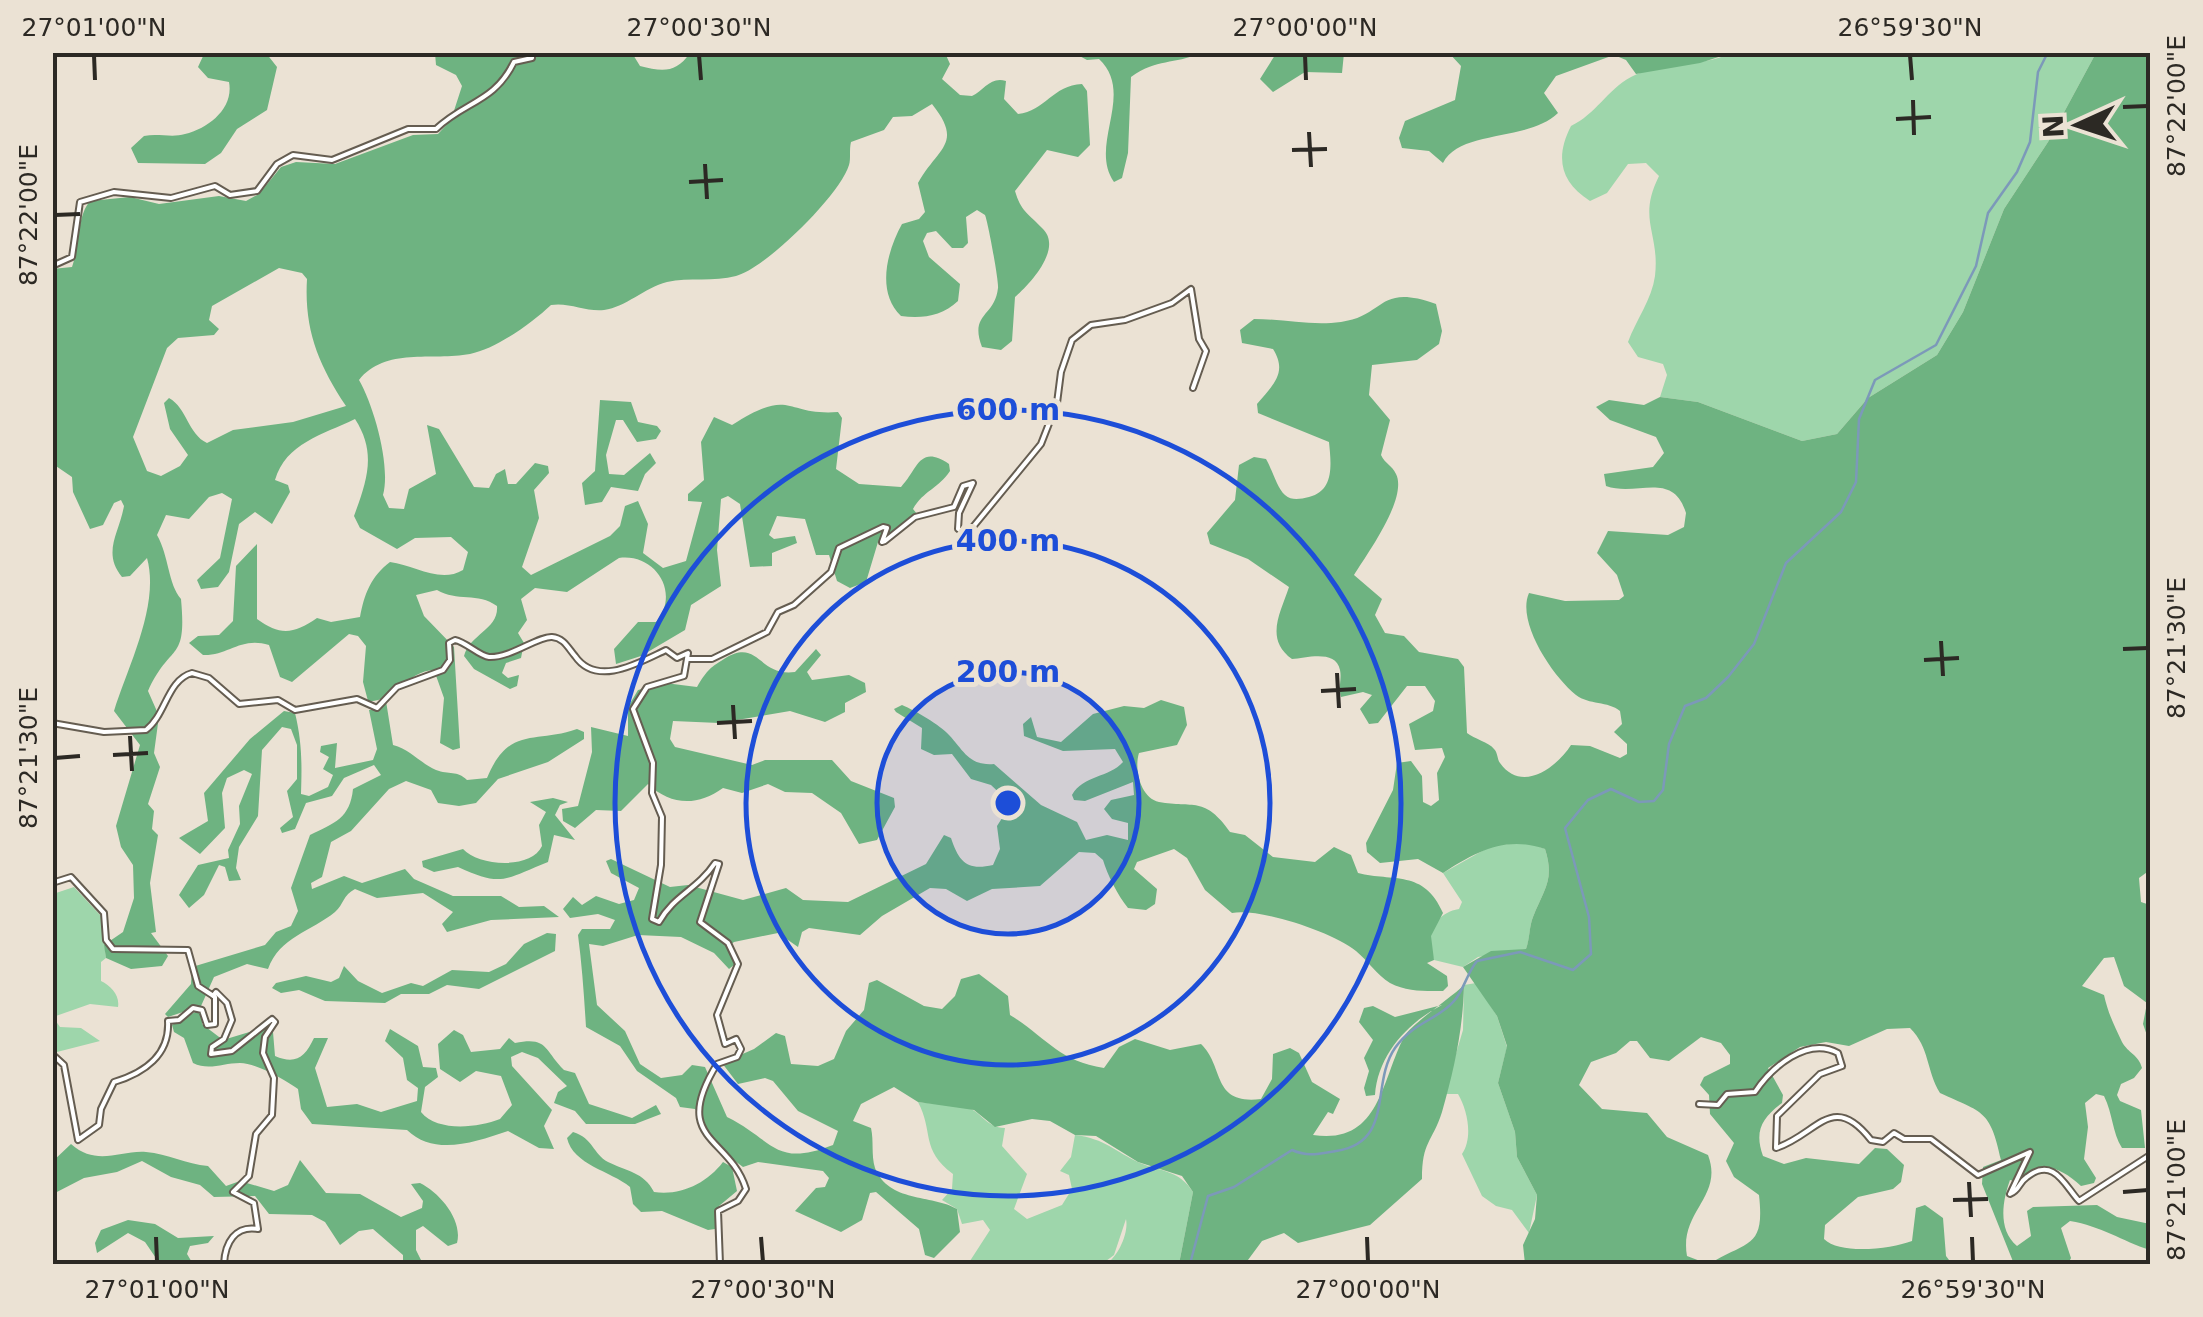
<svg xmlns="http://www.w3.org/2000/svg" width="2203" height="1317" font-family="'DejaVu Sans',sans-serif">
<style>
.green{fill:#9ed6ab}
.forest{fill:#6eb381;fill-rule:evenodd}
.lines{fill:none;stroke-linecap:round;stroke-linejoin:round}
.stream{stroke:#7c99b9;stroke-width:2.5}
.street-casing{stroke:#655d51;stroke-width:8}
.street{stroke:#fff;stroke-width:4}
.ticks{fill:none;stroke:#2c2924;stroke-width:4}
.ring{fill:none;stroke:#1d4ed8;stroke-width:5}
.centre{fill:#1d4ed8;stroke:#ebe2d4;stroke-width:5}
.ring-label{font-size:30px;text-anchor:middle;font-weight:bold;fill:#1d4ed8;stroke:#ebe2d4;stroke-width:10;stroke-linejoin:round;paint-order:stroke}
.neatline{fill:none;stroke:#2c2924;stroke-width:4}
.ticks-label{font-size:25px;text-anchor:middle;fill:#2c2924}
</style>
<rect width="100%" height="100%" fill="#ebe2d4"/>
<path class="green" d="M 1731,53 L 2096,53 L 2048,142 L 2004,209 L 1963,312 L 1937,355 L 1868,398 L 1837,434 L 1802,441 L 1698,402 L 1660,397 L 1667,375 L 1663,364 L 1638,357 L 1628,342 C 1636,320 1652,299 1655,276 C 1660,232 1637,220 1659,176 L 1646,163 L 1628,164 L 1607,193 L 1590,201 C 1560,182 1555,157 1571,126 C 1596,114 1607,90 1631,77 C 1661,61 1700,68 1731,53 Z
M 1527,842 L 1545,849 C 1555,880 1544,889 1533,917 C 1529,927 1530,939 1526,949 L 1478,957 L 1463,967 L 1434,960 C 1424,937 1434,913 1459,909 L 1462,902 L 1443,873 L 1491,846 Z
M 74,887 L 101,916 L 106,958 L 101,962 L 101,981 C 111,986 120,995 118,1007 L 90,1004 L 53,1017 L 60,1027 L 81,1028 L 100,1041 L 53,1053 L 53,894 Z
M 1476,983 L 1497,1016 L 1507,1047 L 1498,1083 L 1515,1132 L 1517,1157 L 1537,1195 L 1529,1233 L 1512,1210 L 1496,1206 L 1482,1196 L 1462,1154 C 1473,1138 1468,1111 1458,1094 L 1444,1094 L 1463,1030 L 1464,985 Z
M 918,1102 C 934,1105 953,1102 969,1108 C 984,1115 986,1127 1005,1128 L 1002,1146 L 1027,1174 L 1014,1209 L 1027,1219 L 1062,1205 L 1072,1189 L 1069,1175 L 1060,1171 L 1071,1157 L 1075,1135 C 1106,1139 1114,1151 1140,1163 C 1162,1172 1179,1170 1193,1192 L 1179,1264 L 1106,1264 C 1118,1257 1129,1233 1126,1219 L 1114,1255 L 1102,1264 L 968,1264 L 990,1230 L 983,1220 L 962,1224 L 957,1209 L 942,1200 L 952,1189 L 953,1174 C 920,1149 934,1132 918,1102 Z"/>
<path class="forest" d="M 205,52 L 266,53 L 277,67 L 267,110 L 237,129 L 221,153 L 205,164 L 138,163 L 131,148 L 144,136 C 158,133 172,138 185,134 C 209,128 234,108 229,82 L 208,78 L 198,67 Z
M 511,52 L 517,56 L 574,52 L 583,57 L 590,53 L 632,53 L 640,66 C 663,72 676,73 690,53 L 945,53 L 950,64 L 942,79 L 960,95 L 972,96 C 984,90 991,76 1006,81 L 1004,99 L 1018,114 C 1045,111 1053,85 1082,84 L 1087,91 L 1090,145 L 1078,157 L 1047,150 L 1015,191 C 1021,212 1029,214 1043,229 C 1063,249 1029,285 1015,297 L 1012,341 L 1001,350 L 982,347 C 969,313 995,317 998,288 C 999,282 988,222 985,215 L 977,210 L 966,217 L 968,243 L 963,248 L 952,248 L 936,231 L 927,233 L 923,241 L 929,257 L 960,284 L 958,301 C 942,316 922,319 901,316 C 876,292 887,251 902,224 L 919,219 L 925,212 L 918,183 C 938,147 964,144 932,104 L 912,116 L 893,117 L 884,130 L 851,142 C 849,150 851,158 849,165 C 840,195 766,268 736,276 C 714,282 689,277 667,282 C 644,288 626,307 604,310 C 586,312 569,302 551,305 C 532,323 496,349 470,354 C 432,361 385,347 359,380 C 374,406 391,466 383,495 L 389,508 L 404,509 L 409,489 L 436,474 L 427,425 L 439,429 L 474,487 L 489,488 L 496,474 L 505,469 L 508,484 L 516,484 L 535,463 L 548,466 L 549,473 L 534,490 L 539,518 L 522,567 L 531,575 L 610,536 L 620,526 L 625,506 L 638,501 L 648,524 L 643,553 L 663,568 L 686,561 L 702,502 L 688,501 L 688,494 L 704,480 L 701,442 L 714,417 L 732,425 C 793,386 783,416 838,412 L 842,418 L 836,469 L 859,484 L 901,487 C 918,469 919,444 949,464 L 950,471 C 939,488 923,491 913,509 L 917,514 L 897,533 L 878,542 L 866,582 L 850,588 L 837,581 L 829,555 L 816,555 L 805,519 L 777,516 L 769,535 L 774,539 L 795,536 L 797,543 L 772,553 L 772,566 L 750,567 L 740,504 L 728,496 L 721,499 L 717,550 L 721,586 L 691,605 L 685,630 L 641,656 L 616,664 L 614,649 L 638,622 L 656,622 C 681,593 655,553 619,558 L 567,592 L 535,588 L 521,599 L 527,620 L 518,633 L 524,643 L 521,658 L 506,663 L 502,673 L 508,678 L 519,675 L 517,686 L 510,689 L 474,669 L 464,656 C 470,634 499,629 497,606 C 478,592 457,602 437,590 L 416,595 L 424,616 L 454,647 L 460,748 L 453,750 L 440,743 L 444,698 L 434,670 C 407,671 390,704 368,701 L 363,682 L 366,646 L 358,636 L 349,634 L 292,682 L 280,677 L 269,645 C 241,636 228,656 203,655 L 189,643 L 198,636 L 219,635 L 233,621 L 236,566 L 257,544 L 257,619 C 280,636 294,634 317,618 L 331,622 L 360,617 C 364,595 371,576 390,562 C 414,565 440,584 463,570 L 468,552 L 451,537 L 415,538 L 397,549 L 360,528 L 354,516 C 367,480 377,453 355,419 C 322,435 286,443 275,480 L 288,485 L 290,492 L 272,524 L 255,512 L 239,524 L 229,572 L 218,587 L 201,589 L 197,580 L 220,558 L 232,499 L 222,493 L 209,497 L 189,519 L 166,515 L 157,535 C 169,556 168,584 181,599 C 187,664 171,641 148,691 L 159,716 L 154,753 L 160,767 L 148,804 L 154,811 L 152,829 L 158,835 L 150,883 L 156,932 L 151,933 L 168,956 L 162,966 L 131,969 L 106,958 L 104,945 L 123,932 L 134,898 L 133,865 L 121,847 L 116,826 L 140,745 L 114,711 C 128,666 160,605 147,558 L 130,576 L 122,577 C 102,552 119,534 124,506 L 121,500 L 114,503 L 103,525 L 90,529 L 73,492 L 72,477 L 53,464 L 52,269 L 72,267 C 79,247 77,216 90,201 L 130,197 L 159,204 L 219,196 L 246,201 L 259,194 L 281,167 L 296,162 L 335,164 L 413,135 L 438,134 L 451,120 L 462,86 L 456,75 L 436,65 L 435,53 ZM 279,268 L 302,273 L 307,279 C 304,329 318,364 346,406 L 293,422 L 233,430 L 207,443 C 188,434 187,408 169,398 L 164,403 L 170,429 L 188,455 L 180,466 L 161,476 L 147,471 L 133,437 L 167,348 L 178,338 L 214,335 L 219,329 L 209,320 L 212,306 Z
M 1277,52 L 1344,53 L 1342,73 L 1305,72 L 1273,92 L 1260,79 Z
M 1074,53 L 1200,53 C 1174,65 1157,58 1131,77 L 1128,153 L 1122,178 L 1114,182 C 1088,145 1136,94 1099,59 L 1087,60 Z
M 1449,53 L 1448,53 L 1731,53 L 1700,63 L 1636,74 L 1626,60 L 1614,55 L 1556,76 L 1544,93 L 1558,113 C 1528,142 1460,129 1443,163 L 1429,151 L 1402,148 L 1399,138 L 1405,121 L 1455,100 L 1461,66 Z
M 2096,53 L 2150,53 L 2150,870 L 2139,878 L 2141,902 L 2150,905 L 2150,1044 L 2143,1024 L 2147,1003 L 2124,986 L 2114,957 L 2104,958 L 2082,986 L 2104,995 C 2108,1013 2114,1025 2122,1042 C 2128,1053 2139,1055 2142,1068 L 2134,1078 L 2121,1084 L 2117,1095 L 2120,1101 L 2141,1110 L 2145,1148 L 2122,1148 C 2112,1132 2113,1114 2104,1096 L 2096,1094 L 2085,1103 L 2088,1127 L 2084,1159 L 2096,1178 L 2094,1183 L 2081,1186 C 2060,1167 2040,1158 2018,1182 L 2010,1180 C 2002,1202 1998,1230 2017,1246 L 2031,1236 L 2027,1211 L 2033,1207 L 2097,1205 L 2117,1217 L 2150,1224 L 2150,1250 C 2122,1241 2101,1226 2070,1221 L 2061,1228 L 2071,1258 L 2068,1264 L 2014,1264 L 1982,1184 L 1983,1167 L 2001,1160 C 1990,1109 1983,1113 1940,1093 C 1926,1070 1930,1048 1910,1028 L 1887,1029 L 1849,1046 L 1826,1042 L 1800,1047 L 1768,1068 L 1783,1095 L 1782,1103 C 1762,1118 1754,1131 1763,1156 L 1784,1164 L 1806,1158 L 1859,1164 L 1875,1148 L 1887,1149 L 1904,1165 L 1901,1182 L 1893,1189 L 1858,1197 L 1825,1225 L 1824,1239 C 1840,1255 1891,1249 1912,1241 L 1916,1208 L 1925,1205 L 1943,1218 L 1946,1256 L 1952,1264 L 1709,1264 C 1748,1240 1765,1249 1759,1195 L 1734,1177 L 1726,1161 L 1734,1143 L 1710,1114 L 1709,1095 L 1700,1085 L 1704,1077 L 1730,1064 L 1730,1055 L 1721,1043 L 1701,1037 L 1669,1061 L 1650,1058 L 1637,1041 L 1630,1041 L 1616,1053 L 1591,1062 L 1579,1085 L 1602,1109 L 1647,1113 L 1667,1137 L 1708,1155 C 1724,1197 1679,1211 1687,1256 L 1708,1264 L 1525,1264 L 1523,1245 L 1535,1219 L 1537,1195 L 1517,1157 L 1515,1132 L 1498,1083 L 1507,1046 L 1497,1016 L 1463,967 L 1491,951 L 1526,949 C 1530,938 1529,927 1533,917 C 1544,889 1555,880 1545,849 C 1506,835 1475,852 1443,873 L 1418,859 L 1380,863 L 1367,852 L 1366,843 L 1393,790 L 1397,763 L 1411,761 L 1422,776 L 1423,802 L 1431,806 L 1439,800 L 1437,773 L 1445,757 L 1442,748 L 1415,750 L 1409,724 L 1433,711 L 1435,701 L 1425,686 L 1407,686 L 1378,723 L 1369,724 L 1360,709 L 1372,695 L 1363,692 L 1341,697 C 1338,687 1342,679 1340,670 C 1336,649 1306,658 1292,659 C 1264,639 1281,612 1289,587 L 1248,559 L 1210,544 L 1207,533 L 1235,500 L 1239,465 L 1254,457 L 1266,459 C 1272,469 1277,488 1285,495 C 1292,501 1300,499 1309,497 C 1335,491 1331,463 1329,442 L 1258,413 L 1257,404 C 1273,385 1288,373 1273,349 L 1242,343 L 1240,330 L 1254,319 C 1284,319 1311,326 1341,322 C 1386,316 1377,283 1436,304 L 1442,331 L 1439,344 L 1417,360 L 1372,365 L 1369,395 L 1390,420 L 1381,455 C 1385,464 1392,465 1396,474 C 1408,498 1367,554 1354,575 L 1382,599 L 1375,615 L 1385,633 L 1404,636 L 1419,652 L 1458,659 L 1464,667 L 1467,733 C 1474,739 1489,742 1494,749 C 1498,753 1497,759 1500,763 C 1522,794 1557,767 1571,745 L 1590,746 L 1620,758 L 1627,754 L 1627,744 L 1614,732 L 1622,724 L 1620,711 C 1608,701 1589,705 1576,695 C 1553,677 1516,622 1529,593 L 1565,601 L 1619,600 L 1624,596 L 1617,575 L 1597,553 L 1608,531 L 1668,535 L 1684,527 L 1686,513 C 1673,470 1637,497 1606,486 L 1604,474 L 1653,467 L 1664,453 L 1656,437 L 1610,420 L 1596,407 L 1609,400 L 1644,405 L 1660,397 L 1698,402 L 1802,441 L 1837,434 L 1868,398 L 1937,355 L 1963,312 L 2004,209 L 2048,142 Z
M 600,400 L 631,402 L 638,422 L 657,426 L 661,431 L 656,439 L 637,442 L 623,420 L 616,420 L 606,455 L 609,474 L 624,475 L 650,453 L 656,463 L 645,474 L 638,491 L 611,487 L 602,502 L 585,505 L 582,483 L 595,471 Z
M 816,649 L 821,655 L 807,672 L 812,680 L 849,675 L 865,683 L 866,692 L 845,703 L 845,712 L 825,722 L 790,711 L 719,723 L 673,721 L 670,739 L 675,747 L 752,765 L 765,760 L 832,760 L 851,781 L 894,798 L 895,807 L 877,840 L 859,844 L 841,813 L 812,793 L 785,792 L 768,784 L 742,793 L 723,788 C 697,807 670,805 648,784 L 621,811 L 596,810 L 575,828 L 563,821 L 562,809 L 578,806 L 592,752 L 591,727 L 628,736 L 628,707 L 638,690 L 665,683 L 697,687 C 706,672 709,668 724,659 C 759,637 758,677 795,672 Z
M 1161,700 L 1184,707 L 1187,725 L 1177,745 L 1139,753 C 1134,768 1140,798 1159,802 C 1193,808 1205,796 1230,832 L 1245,835 L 1273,857 L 1315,862 L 1334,847 L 1351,855 L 1358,873 C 1393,882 1424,869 1443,913 L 1431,936 L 1434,960 L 1427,963 L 1447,976 L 1448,986 L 1443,991 C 1425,991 1407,992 1390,983 C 1377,975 1368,961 1356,951 C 1332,932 1261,908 1232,913 L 1205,890 L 1187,858 L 1174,849 L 1137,862 L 1134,869 L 1157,889 L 1155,904 L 1146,910 L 1128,908 C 1118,896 1107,874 1103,860 L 1095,853 L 1079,852 L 1040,886 L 992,889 L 967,901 L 946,889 L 930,888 L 882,916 L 860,935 L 809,928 L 802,932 L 798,947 L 778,933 L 734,942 L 730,945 L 735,964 L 729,969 L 714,953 L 681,937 L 638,935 L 603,946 L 589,944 L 597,1005 L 625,1031 L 640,1064 L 661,1078 L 682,1075 L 692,1065 L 705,1067 L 727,1117 C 774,1140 774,1168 833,1145 L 838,1131 L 798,1111 L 773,1081 L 765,1078 L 738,1084 L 722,1063 L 754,1049 L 776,1033 L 785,1036 L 791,1064 L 818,1066 L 834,1059 L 846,1031 L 864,1010 L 869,983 L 877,980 L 924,1006 L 942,1009 L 955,996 L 961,979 L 979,974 L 1008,996 L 1010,1015 C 1047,1038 1058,1061 1104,1068 L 1119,1047 L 1135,1039 L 1170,1050 L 1201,1044 C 1225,1067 1211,1105 1261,1099 L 1272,1079 L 1273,1054 L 1290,1048 L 1299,1053 L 1312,1082 L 1340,1099 L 1333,1114 L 1328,1112 L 1313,1135 C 1380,1145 1381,1081 1404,1037 C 1411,1024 1451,998 1464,985 C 1463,1030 1454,1070 1442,1112 C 1432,1143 1422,1141 1422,1179 L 1370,1225 L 1298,1243 L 1284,1233 L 1262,1241 L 1245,1264 L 1179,1264 L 1193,1192 L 1182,1176 L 1138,1162 L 1096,1136 L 1075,1135 L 1050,1121 L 1032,1119 L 995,1127 L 974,1110 L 918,1102 L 894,1087 L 861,1104 L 853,1121 L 871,1128 C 874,1141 871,1155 875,1168 C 889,1203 931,1194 957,1209 L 960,1232 L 934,1258 L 925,1255 L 919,1229 L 876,1192 L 870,1193 L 862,1220 L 841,1232 L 795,1211 L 816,1188 L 825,1187 L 829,1178 L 823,1171 L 758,1162 L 743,1167 L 719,1149 L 695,1109 L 680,1107 L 676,1098 L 637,1071 L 620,1046 L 586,1027 C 584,995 582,965 578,935 L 582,929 L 610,929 L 615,920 L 598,914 L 570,918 L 563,909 L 573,897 L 582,905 L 596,896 L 619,904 L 634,900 L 639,888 L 611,873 L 606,861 L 611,859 L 670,887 L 688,885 L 743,900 L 786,888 L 803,900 L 848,902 L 926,864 L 944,835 L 951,838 C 959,862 967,871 993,865 L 1000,849 L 997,826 L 1011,804 L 991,785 L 971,779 L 952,754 L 934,755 L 921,749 L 922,728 L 896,712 L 894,709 L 902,705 C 916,711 940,725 949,735 C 964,751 969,766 994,764 L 1041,805 L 1077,822 L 1086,840 L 1107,835 L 1128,840 L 1128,823 L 1112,819 L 1104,809 L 1111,800 L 1134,795 L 1133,782 L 1085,801 L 1074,800 L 1072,795 C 1083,775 1109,778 1123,762 L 1115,749 L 1063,751 L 1024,736 L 1023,724 L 1031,717 L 1037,737 L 1061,742 L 1093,714 L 1124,706 L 1144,708 Z
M 386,701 L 393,745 C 411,750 420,763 436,770 C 449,775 457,770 467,780 L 487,778 C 509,725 535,744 577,729 L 584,732 L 584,739 L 548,762 L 498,779 L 476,803 L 459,806 L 438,803 L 431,790 L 406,781 L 389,789 L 351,831 L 331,842 L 322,877 L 311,883 L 312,889 L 344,876 L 362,883 L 405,869 L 414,879 L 453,896 L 501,896 L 519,907 L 544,906 L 559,917 L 491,920 L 447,932 L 442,924 L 453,912 L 423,893 L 377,898 L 355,889 C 343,895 344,904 335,912 C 312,931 279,937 268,969 L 247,964 L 214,977 L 201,1006 L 168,1017 L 165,1014 L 191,984 L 192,967 L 265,945 L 276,932 L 291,926 L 298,911 L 291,888 L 310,835 C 335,823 350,818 353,789 L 381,775 L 374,765 L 344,778 L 332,796 L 306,803 L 295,829 L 282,833 L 280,828 L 293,817 L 287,791 L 297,779 L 297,745 L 291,729 L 282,727 L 262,750 L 258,816 L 239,847 L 236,868 L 241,880 L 229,881 L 225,867 L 219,865 L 204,895 L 189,908 L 179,895 L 198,865 L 229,858 L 228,850 L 240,824 L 239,806 L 252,774 L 244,770 L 227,778 L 222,793 L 225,828 L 200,854 L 179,838 L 208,821 L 204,793 L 250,739 L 284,711 L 295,713 C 302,742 302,764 301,794 L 309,796 L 328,787 L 333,775 L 323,769 L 329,757 L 320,752 L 321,746 L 337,743 L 335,768 L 373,760 L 377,749 L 369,710 L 378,710 Z
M 553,798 L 568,802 L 560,805 L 555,815 L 575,840 L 554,835 L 548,862 C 503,880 502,887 458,867 L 434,872 L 423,867 L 422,861 L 463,849 C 478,866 531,870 542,846 L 539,825 L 546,812 L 530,802 Z
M 547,933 L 556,934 L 555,951 L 479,989 L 447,985 L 429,994 L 401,994 L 385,1003 L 325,1001 L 299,990 L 281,993 L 272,988 L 276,983 L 306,976 L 331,982 L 339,978 L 344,966 L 358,981 L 382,993 L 411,983 L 423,986 L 452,970 L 489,972 L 506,964 L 524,944 Z
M 1442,1005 C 1407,1023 1378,1055 1375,1095 L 1366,1096 L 1364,1088 L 1369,1071 L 1364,1058 L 1373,1040 L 1359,1022 L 1364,1008 L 1373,1006 L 1395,1017 Z
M 197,1011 L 202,1014 L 202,1024 L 223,1040 L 266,1027 L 273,1032 L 275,1056 C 296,1065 305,1057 314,1038 L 328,1038 L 315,1068 L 327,1107 L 357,1104 L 381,1112 L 417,1101 L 418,1088 L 407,1080 L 403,1058 L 385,1041 L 390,1029 L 418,1046 L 423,1067 L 436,1068 L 438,1077 L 425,1087 L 421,1112 C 437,1132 477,1128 500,1119 L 512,1105 L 501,1076 L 476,1071 L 460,1082 L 440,1069 L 438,1044 L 454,1030 L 463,1035 L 471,1052 L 500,1049 L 509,1038 L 515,1043 C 548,1036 544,1050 564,1070 L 575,1073 L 589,1104 L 632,1118 L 656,1105 L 661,1114 L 635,1124 L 586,1124 L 575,1111 L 554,1103 L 558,1092 L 567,1086 L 538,1058 L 522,1052 L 511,1057 L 512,1066 L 552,1110 L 544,1126 L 554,1149 L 539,1148 L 508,1131 C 473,1143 434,1156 407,1130 L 312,1124 L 301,1109 L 298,1089 C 285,1080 256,1063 240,1063 C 223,1063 209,1071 193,1063 L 184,1038 L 174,1032 L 172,1025 Z
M 573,1132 C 593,1138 593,1154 608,1162 C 626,1171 644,1172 654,1192 C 681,1196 707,1183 723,1162 L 732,1167 L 737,1191 L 719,1206 L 715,1229 L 708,1230 L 662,1211 L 641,1212 L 633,1204 L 630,1187 C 611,1171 573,1165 567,1138 Z
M 71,1144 C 97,1167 120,1150 146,1152 C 168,1154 186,1164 208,1166 L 226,1186 L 240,1181 L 274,1191 L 288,1185 L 300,1160 L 326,1193 L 360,1194 L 401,1217 L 422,1208 L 423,1201 L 411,1184 L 420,1183 C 440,1193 463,1220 457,1243 L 448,1246 L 423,1226 L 416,1230 L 416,1250 L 423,1264 L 403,1264 L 403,1255 L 373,1229 L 359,1231 L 340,1245 L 325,1222 L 312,1215 L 269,1214 L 255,1196 L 214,1197 L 200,1185 L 171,1177 L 142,1161 L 117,1172 L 84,1178 L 53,1194 L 52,1162 Z
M 128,1220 L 155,1224 L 178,1238 L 214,1236 L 208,1243 L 190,1246 L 187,1254 L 193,1264 L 160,1264 L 145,1242 L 128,1233 L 97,1253 L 95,1243 L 101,1230 Z"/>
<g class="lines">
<path class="stream" d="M 1190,1264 L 1208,1196 L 1234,1187 L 1292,1150 C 1308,1157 1318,1154 1336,1151 C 1395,1142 1370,1084 1395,1048 C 1413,1022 1438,1020 1454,1001 C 1464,990 1467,973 1477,961 L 1520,952 L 1573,970 L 1591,954 L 1589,917 L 1565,828 L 1588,800 L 1611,789 L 1639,802 L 1654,801 L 1663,790 L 1669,744 L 1685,706 L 1706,698 L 1728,677 L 1754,644 L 1786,563 L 1841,512 L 1856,482 L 1859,419 L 1875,380 L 1936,345 L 1976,266 L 1988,213 L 2017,172 L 2030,142 L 2038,72 L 2048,52"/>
<defs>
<path id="street" d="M 581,52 L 584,52
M 52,266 L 72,257 L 80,202 L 114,192 L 171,198 L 215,186 L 230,195 L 257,191 L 277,164 L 293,155 L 332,160 L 408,129 L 436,129 C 465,101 494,103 514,62 L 532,58 L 532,52
M 688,659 L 712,659 L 767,632 L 778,612 L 794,605 L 831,572 L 839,548 L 883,527 L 887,528 L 882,542 L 885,541 L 915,517 L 954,507 L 963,486 L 973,483 L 959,513 L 958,529 L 968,533 L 1041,444 L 1057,403 L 1061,372 L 1072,340 L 1091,325 L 1125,320 L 1172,303 L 1191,289 L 1199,339 L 1206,351 L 1193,388
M 52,723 L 104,732 L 146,730 C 166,715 167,680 192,673 L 209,678 L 239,704 L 278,700 L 295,710 L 357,699 L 377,708 L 397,687 L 443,670 L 450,660 L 449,643 L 455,640 C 466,642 479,656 489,657 C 511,658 538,636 552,637 C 564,638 568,648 575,656 C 597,688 640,662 666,650 L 677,658 L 688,653 L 684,676 L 647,687 L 633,709 L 653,763 L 652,793 L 662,817 L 661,865 L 652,919 L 659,922 C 674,895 697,890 715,863 L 719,864 L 700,922 L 728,943 L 738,964 L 717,1015 L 725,1044 L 736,1039 L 741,1049 L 737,1057 L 717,1064 C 670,1141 729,1135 746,1189 L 738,1201 L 718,1211 L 720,1264
M 52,883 L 71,877 L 104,913 L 106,940 L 113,949 L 188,950 L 198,986 L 215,997 L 215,1024 L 207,1025 L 202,1010 L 193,1008 L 179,1020 L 168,1021 C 170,1055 144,1073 114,1082 L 101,1109 L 99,1125 L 78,1140 L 64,1065 L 52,1054
M 213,996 L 216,992 L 227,1003 L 232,1020 L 224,1039 L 212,1047 L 211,1054 L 232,1051 L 272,1019 L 275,1022 L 265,1037 L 263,1053 L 274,1078 L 272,1115 L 256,1134 L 249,1176 L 233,1192 L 254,1203 L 258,1229 C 235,1225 225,1243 224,1264
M 1699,1104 L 1718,1105 L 1727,1094 L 1755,1092 C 1771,1068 1807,1036 1838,1053 L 1842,1066 L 1820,1074 L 1777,1116 L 1776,1148 C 1817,1135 1832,1090 1871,1140 L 1883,1142 L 1894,1133 L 1904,1139 L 1931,1139 L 1978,1175 L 2030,1152 L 2010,1194 C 2020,1190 2018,1183 2027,1177 C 2054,1156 2065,1186 2079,1201 L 2150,1155"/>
</defs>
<use href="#street" class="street-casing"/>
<use href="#street" class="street"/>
</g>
<path class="ticks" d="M 94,55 L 95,80M 699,55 L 701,80M 1305,55 L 1306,80M 1910,55 L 1912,80M 1913,100 L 1914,135M 2123,107 L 2148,106M 1896,119 L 1931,117M 1309,132 L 1311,167M 1292,150 L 1327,149M 705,164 L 707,199M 689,182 L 723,180M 55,215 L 80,214M 1941,641 L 1943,676M 2123,649 L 2148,648M 1924,660 L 1959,658M 1337,673 L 1339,708M 1321,691 L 1356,689M 733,705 L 735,739M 717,723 L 752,721M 130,736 L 132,771M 113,755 L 148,753M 55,758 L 80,756M 1969,1182 L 1971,1217M 2123,1192 L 2148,1190M 1953,1200 L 1988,1199M 156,1237 L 157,1262M 761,1237 L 763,1262M 1367,1237 L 1368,1262M 1972,1237 L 1973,1262"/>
<circle cx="1008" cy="803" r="131" fill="#1d4ed8" fill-opacity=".12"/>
<g class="ring">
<circle cx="1008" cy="803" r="131"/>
<circle cx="1008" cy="803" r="262"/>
<circle cx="1008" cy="803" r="393"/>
</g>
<circle cx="1008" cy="803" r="15" class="centre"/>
<g class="ring-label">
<text x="1008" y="420">600 m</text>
<text x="1008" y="551">400 m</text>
<text x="1008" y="682">200 m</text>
</g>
<rect width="2203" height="1317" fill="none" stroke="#ebe2d4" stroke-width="110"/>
<g transform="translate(2078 125) rotate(267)" stroke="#ebe2d4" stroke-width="8" paint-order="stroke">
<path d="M0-8L18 38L0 25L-18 38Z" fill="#2c2924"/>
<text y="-15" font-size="28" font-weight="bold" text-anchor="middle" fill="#2c2924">N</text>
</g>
<rect x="55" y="55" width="2093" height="1207" class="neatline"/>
<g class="ticks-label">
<text x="94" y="36">27°01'00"N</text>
<text x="699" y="36">27°00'30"N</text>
<text x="1305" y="36">27°00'00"N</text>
<text x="1910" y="36">26°59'30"N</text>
<text transform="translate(2176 106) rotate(-90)" y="9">87°22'00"E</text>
<text transform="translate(28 215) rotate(-90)" y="9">87°22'00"E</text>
<text transform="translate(2176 648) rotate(-90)" y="9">87°21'30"E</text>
<text transform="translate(28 758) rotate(-90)" y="9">87°21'30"E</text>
<text transform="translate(2176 1190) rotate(-90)" y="9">87°21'00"E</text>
<text x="157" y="1298">27°01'00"N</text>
<text x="763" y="1298">27°00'30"N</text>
<text x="1368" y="1298">27°00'00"N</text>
<text x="1973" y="1298">26°59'30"N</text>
</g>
</svg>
